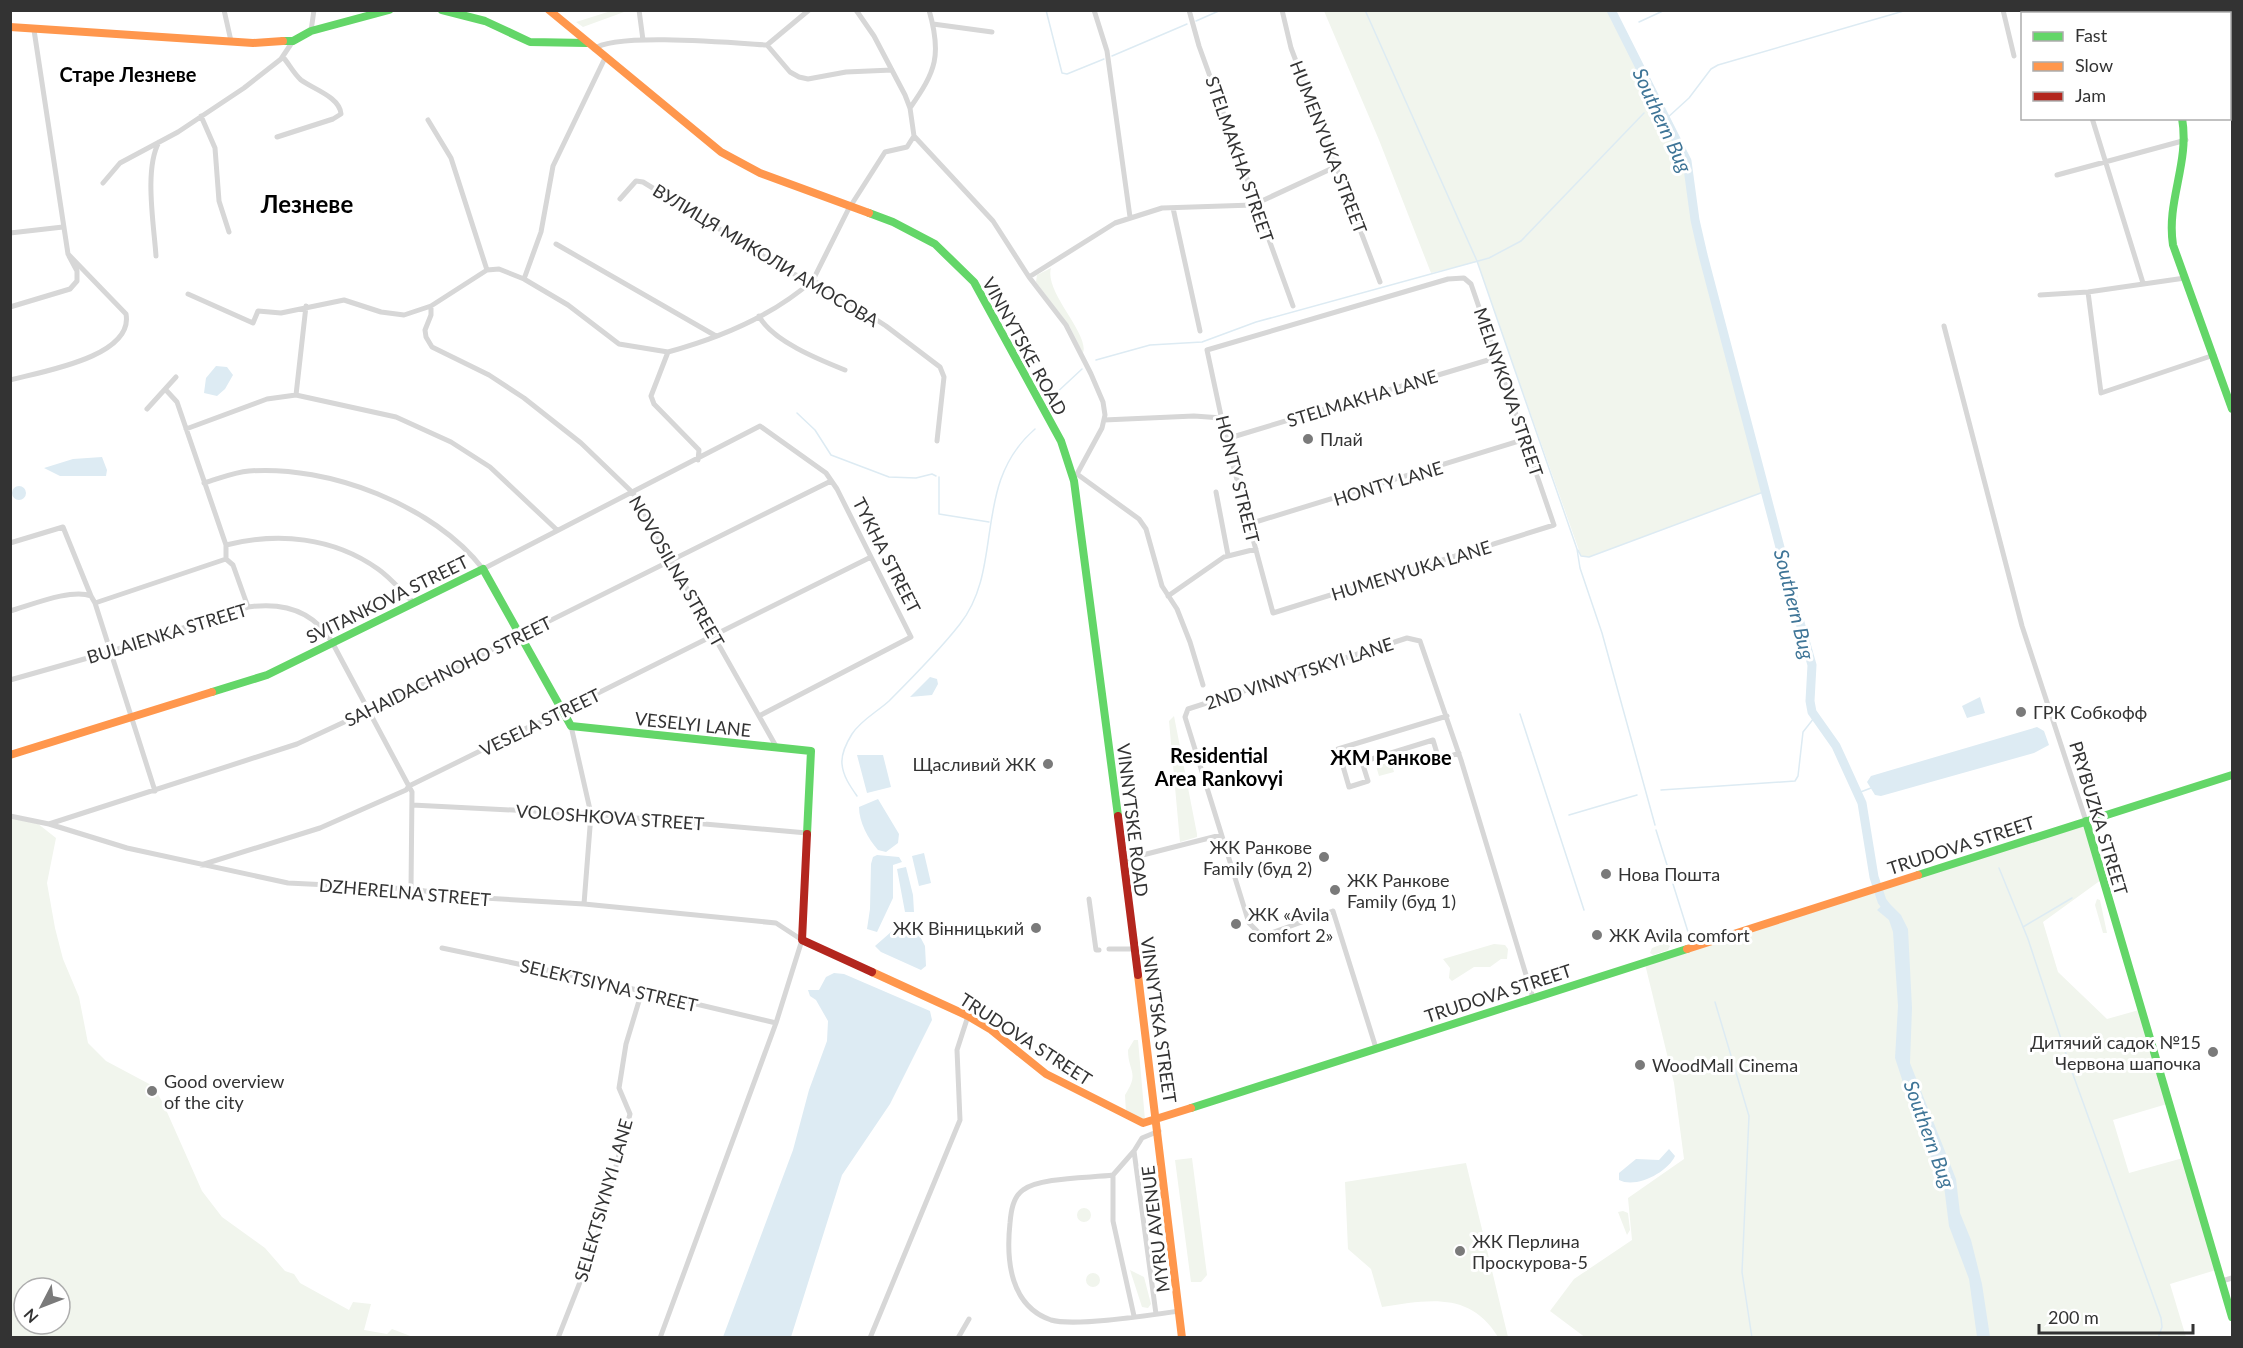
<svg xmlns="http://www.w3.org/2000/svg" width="2243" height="1348" font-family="Lato,sans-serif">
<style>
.green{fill:#f1f5ed;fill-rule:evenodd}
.water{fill:#ddebf3}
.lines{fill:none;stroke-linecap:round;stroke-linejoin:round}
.stream{stroke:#ddebf3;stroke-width:1.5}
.river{stroke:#ddebf3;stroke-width:9}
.street{stroke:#d7d7d7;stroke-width:5}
.fast{stroke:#63d668;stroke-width:8}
.slow{stroke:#ff974d;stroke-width:8}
.jam{stroke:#b3261e;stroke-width:8}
.poi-dot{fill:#7a7a7a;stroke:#fff;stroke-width:2}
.labels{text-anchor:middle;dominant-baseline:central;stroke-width:6;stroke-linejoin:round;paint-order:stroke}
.street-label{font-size:18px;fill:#333;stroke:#fff}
.poi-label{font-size:18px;fill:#333;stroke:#fff;text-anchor:start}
.neighbourhood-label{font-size:20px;font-weight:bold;fill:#000;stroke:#fff}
.water-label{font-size:20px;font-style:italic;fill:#3f7597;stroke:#fff}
.district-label{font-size:24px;font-weight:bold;fill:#000;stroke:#fff}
</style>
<rect width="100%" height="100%" fill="#fff"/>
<path class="green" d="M 611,11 L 624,12 L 583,27 L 576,22 Z
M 1324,11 L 1611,11 L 1687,161 L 1695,220 L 1703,255 L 1766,491 L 1589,557 L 1581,556 L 1477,262 L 1431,273 L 1379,140 Z
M 1051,268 C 1044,292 1090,334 1083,353 L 1070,327 L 1036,282 L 1037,275 Z
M 1174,716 L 1197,834 L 1197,837 L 1180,842 L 1169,721 Z
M 1391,762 L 1394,772 L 1379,776 L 1376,766 Z
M 10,816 L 37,823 L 56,838 L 47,883 L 55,928 L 63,959 L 79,997 L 88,1043 L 106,1061 L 153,1086 L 163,1103 L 202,1191 L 222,1217 L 265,1248 L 285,1271 L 294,1274 L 300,1283 L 349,1310 L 353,1302 L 371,1304 L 364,1330 L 387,1334 L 392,1329 L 413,1337 L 11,1337 ZM 24,1288 L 60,1288 L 60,1324 L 24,1324 Z
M 2084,824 L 2101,880 L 2043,922 L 2058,972 L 2107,1019 L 2139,1010 L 2167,1104 L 2113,1120 L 2129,1173 L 2183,1158 L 2216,1270 L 2170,1284 L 2186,1337 L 1586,1338 L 1550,1311 L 1574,1279 L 1632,1240 L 1628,1198 L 1684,1159 L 1674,1083 L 1645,964 Z
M 2097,899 L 2100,900 L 2107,933 L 2103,933 L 2095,905 Z
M 1665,943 L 1670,946 L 1668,950 L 1653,955 L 1650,953 L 1652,948 Z
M 1494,944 L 1505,945 L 1508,949 L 1507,959 L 1501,959 L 1490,967 L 1474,967 L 1452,981 L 1449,978 L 1450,968 L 1443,959 Z
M 1134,1040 L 1138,1040 L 1145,1120 L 1126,1113 L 1125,1095 C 1140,1072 1128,1072 1128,1050 Z
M 1192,1158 L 1207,1275 L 1201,1282 L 1191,1282 L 1175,1160 Z
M 1466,1163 L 1508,1337 L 1498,1337 C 1470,1291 1428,1300 1382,1307 L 1371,1269 L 1348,1249 L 1345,1182 Z
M1077 1215a7 7 0 1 1 14 0a7 7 0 1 1-14 0Z
M 1623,1211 L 1628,1213 L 1630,1230 L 1627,1235 L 1618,1212 Z
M 1130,1270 L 1144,1277 L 1151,1304 L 1148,1308 L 1142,1307 Z
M1086 1280a7 7 0 1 1 14 0a7 7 0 1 1-14 0Z"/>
<path class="water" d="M 216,366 L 227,367 L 233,375 L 225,389 L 217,396 L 204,393 L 206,378 Z
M 102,457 L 107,470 L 106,476 L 60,476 L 44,468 L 73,459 Z
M12 493a7 7 0 1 1 14 0a7 7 0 1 1-14 0Z
M 930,677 L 937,679 L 938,684 L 932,695 L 910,697 Z
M 1980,697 L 1985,713 L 1967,718 L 1962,706 Z
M 2037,727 L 2044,731 L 2049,745 L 2034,753 L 1881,796 L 1875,795 L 1867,782 L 1871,776 Z
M 857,755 L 883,755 L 891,787 L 867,793 Z
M 878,799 L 899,834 L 898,843 L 886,852 L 878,850 C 868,839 859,822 859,807 Z
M 924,853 L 931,883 L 919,886 L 912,856 Z
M 877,855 L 899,857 L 902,862 L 893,865 L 893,898 L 877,932 L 867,929 L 870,909 L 871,864 L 873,857 Z
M 906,867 L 913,895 L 914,912 L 905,912 L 897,869 Z
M 1887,901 L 1901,915 L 1908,929 L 1912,1008 L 1910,1063 L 1956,1179 L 1960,1213 L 1971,1240 L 1982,1284 L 1990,1337 L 1977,1337 L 1969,1279 L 1949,1226 L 1944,1186 L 1917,1125 L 1895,1058 L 1898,1006 L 1893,932 L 1889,920 L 1877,910 Z
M 913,923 L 925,946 L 926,966 L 921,970 L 881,952 L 875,946 L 891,932 Z
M 834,973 L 844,974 L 930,1011 L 932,1020 L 890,1104 L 842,1175 L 791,1337 L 723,1337 L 793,1150 L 809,1090 L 827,1041 L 828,1021 L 816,1000 L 810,996 L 808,990 L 819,990 L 826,977 Z
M 1669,1149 L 1675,1156 C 1668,1172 1636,1189 1619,1180 L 1619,1173 L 1636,1159 L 1659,1160 Z"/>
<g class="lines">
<path class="stream" d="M 1046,10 L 1062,73 L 1067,74 L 1104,59
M 1365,10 L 1477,261 L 1577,549 L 1580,568 L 1602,633 L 1655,825
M 1196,21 L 1221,10
M 1639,22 L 1665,10
M 1112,56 L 1187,24
M 1648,110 L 1657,102
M 1666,119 L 1689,98 L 1711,69 L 1718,65 L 1907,10
M 1096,360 L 1150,345 L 1202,342 L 1256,322 L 1489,258 L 1521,241 L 1644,113
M 1050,411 L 1053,396 L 1082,369
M 797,413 L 815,430 L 831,455 L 889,477 L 916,478 L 932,474 L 936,476
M 939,477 L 939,514 L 989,522
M 1578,550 L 1581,556 L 1589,557 L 1766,491
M 1520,714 L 1584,910
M 1661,790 L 1795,781 L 1798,776 L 1803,732 L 1814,718
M 1858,793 L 1871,788
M 857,796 C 850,786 843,776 842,764 C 841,754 847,742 852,734 C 861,720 877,712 889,701 C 913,677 939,651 960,624 C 1005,567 971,484 1035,429
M 1569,815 L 1637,795
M 1656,830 L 1689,935
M 1999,868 L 2028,939 L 2071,1069 L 2161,1318 L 2162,1327 L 2158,1338
M 2023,927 L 2072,898
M 1715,1002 L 1749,1116 L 1742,1272 L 1752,1338"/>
<path class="river" d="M 1611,10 L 1687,161 L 1695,220 L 1703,255 L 1797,612 L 1812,665 L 1810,701 L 1812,712 L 1836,746 L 1862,803 L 1874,877 L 1882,901 L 1890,912"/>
<path class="street" d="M 224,10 L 231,41
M 639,10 L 643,40
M 856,10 L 874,36 L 905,95 L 910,108 L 914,136 L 993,221 L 1029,277 L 1066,325 L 1091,374 L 1103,402 L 1105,415 L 1102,428 L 1077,474 L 1073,475
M 1094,10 L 1107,51 L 1130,217
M 1189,10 L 1199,46 L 1293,306
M 1282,10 L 1291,48 L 1380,282
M 2003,10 L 2014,56
M 2066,10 L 2067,14
M 933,24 L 992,32
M 311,31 L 314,10
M 767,45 L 790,72 L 799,77 L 808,79 L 846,72 L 892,70
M 2230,45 L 2232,44
M 594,49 C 613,32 736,43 767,45 L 809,10
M 910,108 C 936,71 942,55 929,10
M 201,116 L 215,148 L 219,201 L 229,232
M 2092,118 L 2143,283
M 428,120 L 451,158 L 487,270
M 277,137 L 333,119 L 341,114 C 340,97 313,89 301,80 C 294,74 289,64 283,57
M 2057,175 L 2186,140
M 103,183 L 120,163 L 178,132 L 244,88 L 281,59 L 293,41
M 620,199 L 636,181 L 643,182 L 791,273 L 823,285 L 886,326 L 940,367 L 944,377 L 937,441
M 1173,208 L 1200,331
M 10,233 L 63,227
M 556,244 L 716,336
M 156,256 C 154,225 144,169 159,142
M 487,270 L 499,269 L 524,279 L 568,305 L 619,344 L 668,352 L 651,396 L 654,404 L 699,450 L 698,460
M 1029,277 L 1115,223 L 1162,208 L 1253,205 L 1335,167
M 1464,278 L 1471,284 L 1554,525 L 1273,613 L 1226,439 L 1207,350 L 1448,279 Z
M 524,279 L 541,232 L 553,166 L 605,58
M 2088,292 L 2101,393 L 2214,355
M 188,294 L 253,323 L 258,311 L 281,313 L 344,300 L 381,312 L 404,315 L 431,306 L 487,270
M 2040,295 L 2088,292 L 2185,278
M 431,306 L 431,315 L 425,330 L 426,337 L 432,347 L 489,375 L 524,398 L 581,443 L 633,493 L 777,748
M 10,307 L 70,289 L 77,281 L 77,271 L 69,256
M 759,316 C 772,341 820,360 845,370
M 1944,326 L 2022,626 L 2086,821
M 668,352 C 719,338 773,316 813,280 L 848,210 L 885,152 L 907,147 L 914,136
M 10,380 C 40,372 134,357 126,314 L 68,254 L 34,30
M 165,389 L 177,402 L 226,545
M 296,395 L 306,306
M 147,409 L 176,377
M 1104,420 L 1194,416 L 1222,418
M 186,429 L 267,399 L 296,395 L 396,417 L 451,442 L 490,467 L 557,530
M 1226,439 L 1498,357
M 1077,474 L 1139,519 L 1146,529 L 1162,586 L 1177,609 L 1190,642 L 1203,685
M 204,483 C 218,479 234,472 249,471 C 328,465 434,505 483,569 L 760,426 L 826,473 L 837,489 L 911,637 L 759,716
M 1216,492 L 1228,555
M 1249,524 L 1526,439
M 10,543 L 63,527 L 91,596
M 226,559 L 233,565 L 248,607
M 1168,596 L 1224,557 L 1256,549
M 95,603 L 155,791
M 10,611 C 31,605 72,588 91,596 L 95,603 L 226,559 L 226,545 C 278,532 333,537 378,569 C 391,578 401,591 412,601
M 10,680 L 109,652 L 248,607 C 283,602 313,610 332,642 L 412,792 L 411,889
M 1447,716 L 1338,749 L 1349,787 L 1368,781 L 1362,762 L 1433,740 L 1439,760 L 1459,753
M 571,726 L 591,814 L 584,904
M 412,805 L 591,814 L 807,833
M 10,816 L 49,824 L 127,848 L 288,883 L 411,889 L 466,897 L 584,904 L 776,923 L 802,940 L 776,1023 L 660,1338
M 49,824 L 297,744 L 368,711 L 831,481
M 1123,860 L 1221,835
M 201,865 L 320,828 L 406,790 L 409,786 L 533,725 L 559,715 L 578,703 L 871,557
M 1089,899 L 1096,950 L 1099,950
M 442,948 L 599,981 L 776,1023
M 1109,949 L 1135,949
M 1376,1048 L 1333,911 L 1271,933 L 1259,933 L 1249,923 L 1185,717 L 1188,709 L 1407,638 L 1420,641 L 1461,760 L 1533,998
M 1113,1175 C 1091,1178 1039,1177 1023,1190 C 1013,1197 1011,1211 1010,1223 C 1006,1260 1010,1306 1051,1320 C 1075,1327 1151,1315 1179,1311
M 2222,1281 L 2232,1278
M 1156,1314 L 1134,1151 L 1142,1138 L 1159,1131
M 1134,1316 L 1113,1221 L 1113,1175 L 1134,1151
M 558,1338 L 595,1244 L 630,1114 L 619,1088 L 626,1044 L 642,991
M 870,1338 L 960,1120 L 957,1050 L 968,1016
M 958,1338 L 969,1319"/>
<path class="fast" d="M 442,10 L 485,21 L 530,42 L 587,43
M 283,41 L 293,41 L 311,31 L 389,10
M 2182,118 C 2190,163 2166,201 2173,245 L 2232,409
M 869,213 L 893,222 L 935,244 L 974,282 L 1061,441 L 1074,481 L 1118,816
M 212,692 L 267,675 L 483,569 L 571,726 L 811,751 L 807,834
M 2086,821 L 2232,1317
M 1918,875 L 2232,775
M 1191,1108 L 1687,949"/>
<path class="slow" d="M 549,10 L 721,152 L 760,173 L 869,213
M 10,27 L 253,43 L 283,41
M 10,755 L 212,692
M 1687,949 L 1918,875
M 872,972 L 968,1016 L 990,1029 L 1046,1074 L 1143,1123 L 1191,1108
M 1138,975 L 1182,1338"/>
<path class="jam" d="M 2142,10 L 2143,14
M 1118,816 L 1138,975
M 807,834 L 802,940 L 872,972"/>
</g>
<g class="poi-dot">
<circle cx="1308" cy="439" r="6"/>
<circle cx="2021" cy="712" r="6"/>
<circle cx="1048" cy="764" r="6"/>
<circle cx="1324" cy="857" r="6"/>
<circle cx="1606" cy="874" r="6"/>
<circle cx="1335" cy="890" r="6"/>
<circle cx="1236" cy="924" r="6"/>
<circle cx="1036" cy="928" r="6"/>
<circle cx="1597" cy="935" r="6"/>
<circle cx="2213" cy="1052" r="6"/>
<circle cx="1640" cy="1065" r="6"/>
<circle cx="152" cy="1091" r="6"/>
<circle cx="1460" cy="1251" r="6"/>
</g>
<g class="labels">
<g class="street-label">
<text transform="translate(1329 147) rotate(69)">HUMENYUKA STREET</text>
<text transform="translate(1240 159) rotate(71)">STELMAKHA STREET</text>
<text transform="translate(766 255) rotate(31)">ВУЛИЦЯ МИКОЛИ АМОСОВА</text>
<text transform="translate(1025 346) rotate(61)">VINNYTSKE ROAD</text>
<text transform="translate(1509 392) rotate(71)">MELNYKOVA STREET</text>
<text transform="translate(1362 398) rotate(-17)">STELMAKHA LANE</text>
<text transform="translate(1238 479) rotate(76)">HONTY STREET</text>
<text transform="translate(1388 483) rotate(-17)">HONTY LANE</text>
<text transform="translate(887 555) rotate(63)">TYKHA STREET</text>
<text transform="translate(1411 570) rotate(-17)">HUMENYUKA LANE</text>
<text transform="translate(677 571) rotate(60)">NOVOSILNA STREET</text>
<text transform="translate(387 599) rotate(-26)">SVITANKOVA STREET</text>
<text transform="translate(167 633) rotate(-17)">BULAIENKA STREET</text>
<text transform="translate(448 671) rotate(-26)">SAHAIDACHNOHO STREET</text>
<text transform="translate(1299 673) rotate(-18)">2ND VINNYTSKYI LANE</text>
<text transform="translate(540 722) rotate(-26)">VESELA STREET</text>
<text transform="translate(693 724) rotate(6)">VESELYI LANE</text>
<text transform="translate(610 817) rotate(4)">VOLOSHKOVA STREET</text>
<text transform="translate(2099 818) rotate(73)">PRYBUZKA STREET</text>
<text transform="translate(1133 820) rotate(83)">VINNYTSKE ROAD</text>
<text transform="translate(1961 845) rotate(-18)">TRUDOVA STREET</text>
<text transform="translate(405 892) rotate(5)">DZHERELNA STREET</text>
<text transform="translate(609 985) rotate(13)">SELEKTSIYNA STREET</text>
<text transform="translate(1498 993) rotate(-18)">TRUDOVA STREET</text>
<text transform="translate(1159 1020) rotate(82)">VINNYTSKA STREET</text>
<text transform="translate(1026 1039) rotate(33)">TRUDOVA STREET</text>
<text transform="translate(603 1200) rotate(-74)">SELEKTSIYNYI LANE</text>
<text transform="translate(1155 1229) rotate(-97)">MYRU AVENUE</text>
</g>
<g class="poi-label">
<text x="1320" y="439">Плай</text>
<text x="2033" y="712">ГРК Собкофф</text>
<text x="1036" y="764" text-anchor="end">Щасливий ЖК</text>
<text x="1312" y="847" text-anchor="end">ЖК Ранкове<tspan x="1312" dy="21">Family (буд 2)</tspan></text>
<text x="1618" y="874">Нова Пошта</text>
<text x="1347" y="880">ЖК Ранкове<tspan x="1347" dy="21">Family (буд 1)</tspan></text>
<text x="1248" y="914">ЖК «Avila<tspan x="1248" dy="21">comfort 2»</tspan></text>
<text x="1024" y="928" text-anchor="end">ЖК Вінницький</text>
<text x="1609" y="935">ЖК Avila comfort</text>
<text x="2201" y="1042" text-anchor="end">Дитячий садок №15<tspan x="2201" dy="21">Червона шапочка</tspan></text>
<text x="1652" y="1065">WoodMall Cinema</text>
<text x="164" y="1081">Good overview<tspan x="164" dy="21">of the city</tspan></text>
<text x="1472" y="1241">ЖК Перлина<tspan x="1472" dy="21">Проскурова-5</tspan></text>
</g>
<g class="neighbourhood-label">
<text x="128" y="74">Старе Лезневе</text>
<text x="1219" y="755">Residential<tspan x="1219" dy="23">Area Rankovyi</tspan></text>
<text x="1391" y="757">ЖМ Ранкове</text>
</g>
<g class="water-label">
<text transform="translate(1663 120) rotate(65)">Southern Bug</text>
<text transform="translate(1795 604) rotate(76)">Southern Bug</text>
<text transform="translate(1930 1134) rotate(70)">Southern Bug</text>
</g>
<g class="district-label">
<text x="307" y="203">Лезневе</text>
</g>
</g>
<rect width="2243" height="1348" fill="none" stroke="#333333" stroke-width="24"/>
<rect x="2021" y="12" width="210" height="108" fill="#ffffff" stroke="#adadad" stroke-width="1.5"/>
<rect x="2033" y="32" width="30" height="9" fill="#63d668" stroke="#adadad" stroke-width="1.5"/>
<text x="2075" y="42" font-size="18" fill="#333333">Fast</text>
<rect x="2033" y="62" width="30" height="9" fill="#ff974d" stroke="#adadad" stroke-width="1.5"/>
<text x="2075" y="72" font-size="18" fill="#333333">Slow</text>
<rect x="2033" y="92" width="30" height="9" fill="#b3261e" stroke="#adadad" stroke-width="1.5"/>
<text x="2075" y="102" font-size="18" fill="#333333">Jam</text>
<g transform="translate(42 1306) rotate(228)"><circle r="28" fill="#ffffff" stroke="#adadad" stroke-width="1.5"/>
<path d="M0-4.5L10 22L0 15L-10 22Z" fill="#7a7a7a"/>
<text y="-9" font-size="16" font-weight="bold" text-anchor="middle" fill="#333333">N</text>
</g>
<path d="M2039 1324v9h154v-9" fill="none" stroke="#333333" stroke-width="3"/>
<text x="2048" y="1324" font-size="18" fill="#333333" stroke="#ffffff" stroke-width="4.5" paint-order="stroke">200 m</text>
</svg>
